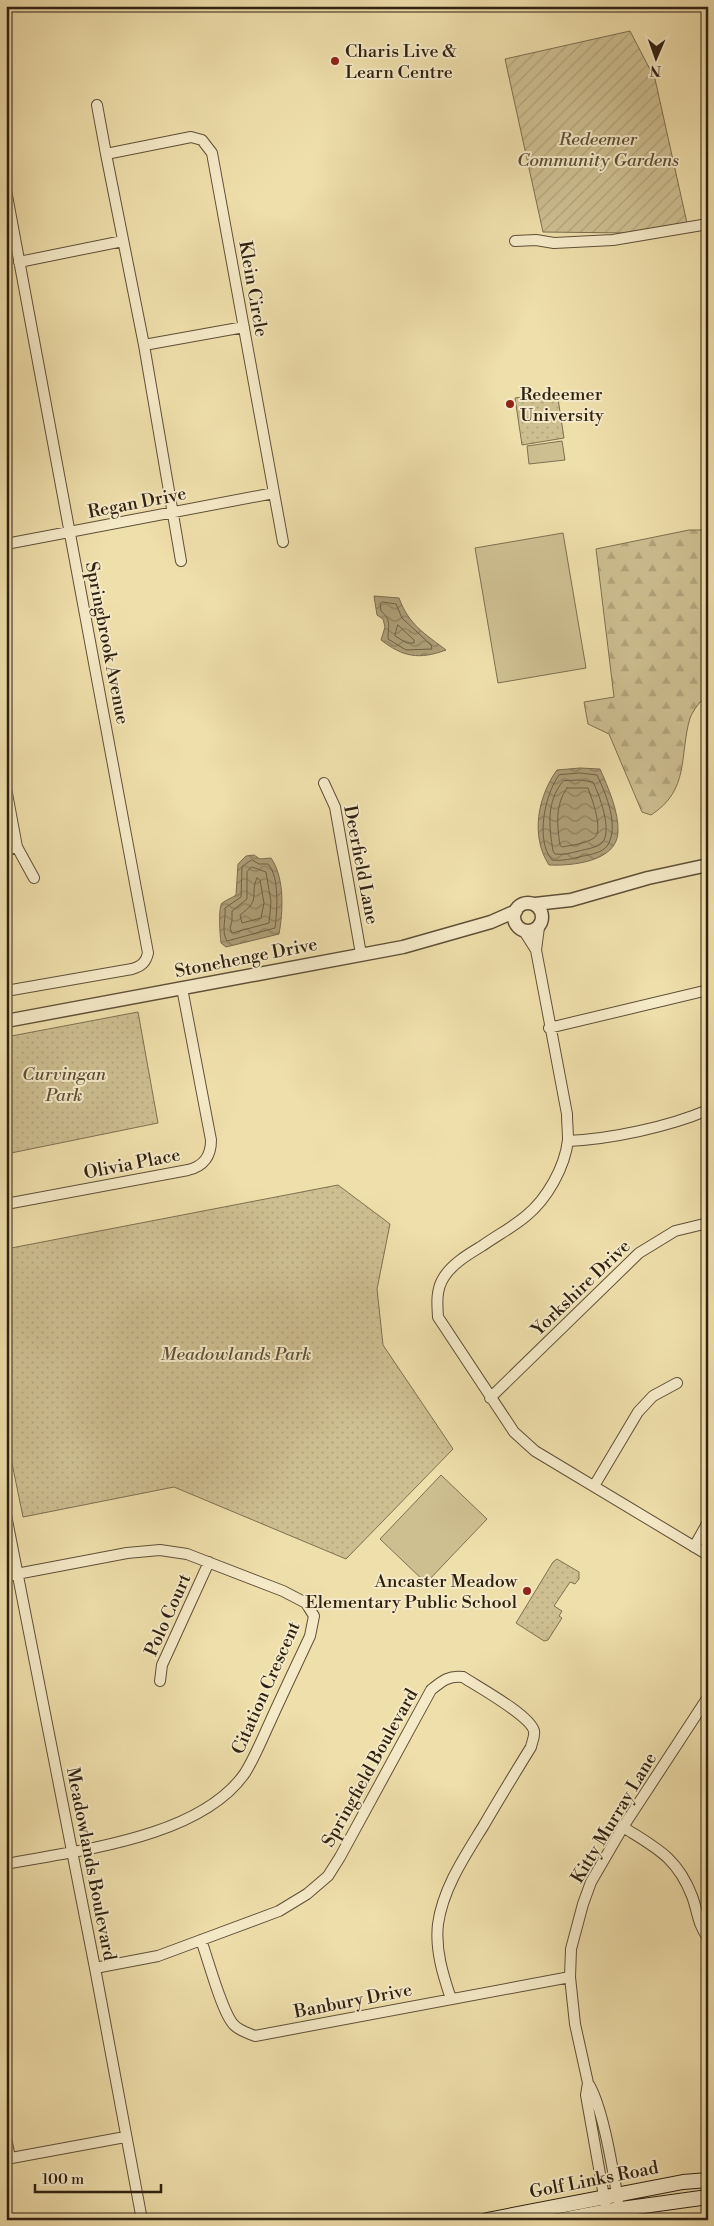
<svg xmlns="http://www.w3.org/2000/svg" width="714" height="2226" font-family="'Libre Bodoni',serif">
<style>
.grass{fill:#cebf91;stroke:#7e7051}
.forest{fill:url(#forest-firs);stroke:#7e7051}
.park{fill:url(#park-dots);stroke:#7e7051}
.garden{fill:url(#garden-furrows);stroke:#7e7051}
.water{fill:url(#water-waves);stroke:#7b6c4e}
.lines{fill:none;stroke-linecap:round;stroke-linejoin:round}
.shore{stroke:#6e6044;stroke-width:1}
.minor-casing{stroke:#5f5038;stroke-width:12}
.tertiary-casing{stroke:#5f5038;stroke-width:15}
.secondary-casing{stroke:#2f2111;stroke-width:16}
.minor{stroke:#f5eac8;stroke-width:10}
.tertiary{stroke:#f5eac8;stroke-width:12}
.secondary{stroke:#f5eac8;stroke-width:14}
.poi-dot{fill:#8f2418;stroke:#f5eac8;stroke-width:2}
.labels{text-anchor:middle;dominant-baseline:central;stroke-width:4;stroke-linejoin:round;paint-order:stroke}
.poi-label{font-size:18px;fill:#2f2111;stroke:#f5eac8;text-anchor:start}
.park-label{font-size:18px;font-style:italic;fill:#5f5037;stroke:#f5eac8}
.street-label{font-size:18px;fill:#2f2111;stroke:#f5eac8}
</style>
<defs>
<pattern id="forest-firs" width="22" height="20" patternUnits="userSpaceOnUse" patternTransform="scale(1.25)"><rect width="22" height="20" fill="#cebf91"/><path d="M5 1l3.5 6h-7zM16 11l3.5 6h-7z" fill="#b1a47c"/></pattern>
<pattern id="park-dots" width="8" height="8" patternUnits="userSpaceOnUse" patternTransform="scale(1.25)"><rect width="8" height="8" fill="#cebf91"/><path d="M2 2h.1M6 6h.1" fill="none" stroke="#b1a47c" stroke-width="1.8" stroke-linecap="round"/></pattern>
<pattern id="garden-furrows" width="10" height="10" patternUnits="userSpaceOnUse" patternTransform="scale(1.25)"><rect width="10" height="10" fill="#cebf91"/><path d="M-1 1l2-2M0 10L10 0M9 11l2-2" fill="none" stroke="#b1a47c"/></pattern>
<pattern id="water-waves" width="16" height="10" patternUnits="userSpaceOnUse" patternTransform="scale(1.25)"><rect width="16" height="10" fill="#ae9e77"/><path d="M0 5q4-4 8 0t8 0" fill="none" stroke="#8e8060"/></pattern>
</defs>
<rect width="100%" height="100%" fill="#efdfab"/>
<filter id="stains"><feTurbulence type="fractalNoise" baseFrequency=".004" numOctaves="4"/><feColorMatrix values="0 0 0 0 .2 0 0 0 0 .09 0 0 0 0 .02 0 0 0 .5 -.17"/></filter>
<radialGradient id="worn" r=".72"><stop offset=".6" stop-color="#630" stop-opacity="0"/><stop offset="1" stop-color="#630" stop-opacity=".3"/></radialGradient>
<path class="grass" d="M 562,441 L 565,460 L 529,464 L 527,446 Z
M 563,533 L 586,668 L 498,683 L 475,548 Z
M 441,1475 L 487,1519 L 426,1583 L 380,1539 Z"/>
<path class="forest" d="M 689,530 L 708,530 L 708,700 L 700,702 C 696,707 692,713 690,718 C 679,756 690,790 651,815 L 642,812 L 609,734 L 588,724 L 584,702 L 614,697 L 596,549 Z"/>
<path class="park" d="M 557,392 L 564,438 L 522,445 L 515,398 Z
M 138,1012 L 158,1123 L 6,1154 L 6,1037 Z
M 338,1185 L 390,1224 L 377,1289 L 383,1345 L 453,1449 L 346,1559 L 174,1487 L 23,1517 L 6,1434 L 6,1249 Z
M 557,1559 L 579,1572 L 579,1579 L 575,1584 L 570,1582 L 554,1606 L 562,1611 L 559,1616 L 562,1618 L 548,1640 L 544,1641 L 516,1623 L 553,1562 Z"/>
<path class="garden" d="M 630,31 L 655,79 L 687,223 L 630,233 L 543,232 L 505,59 Z"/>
<path class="water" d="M 374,596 L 399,598 C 409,625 424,633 446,650 C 419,660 403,657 381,640 L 385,627 L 383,619 L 377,615 Z
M 580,768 L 600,769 C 608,787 619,812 618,832 C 617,862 571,866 549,865 C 530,836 538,796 557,770 Z
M 254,855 L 260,859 L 271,858 C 285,878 283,912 279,934 L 226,947 L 221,943 C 220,936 218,908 222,903 C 226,900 232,898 236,895 L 238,864 L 246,856 Z"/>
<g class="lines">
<path class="shore" d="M 383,602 L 396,604 L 402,618 L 431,645 L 432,649 L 406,650 L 388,639 C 388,627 392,620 381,611 L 380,604 Z
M 398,625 L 414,640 L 414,643 L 407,643 L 395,636 Z
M 580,773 L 597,775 C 606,794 620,827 607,846 C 603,852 590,855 583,856 C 572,859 563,861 552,860 C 535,840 545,794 559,775 Z
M 580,780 L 593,782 C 599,794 613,831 602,843 C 596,848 586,849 579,851 C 571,853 564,855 555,854 L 553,851 C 549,826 546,802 563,781 Z
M 567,788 L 588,788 C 592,799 604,831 594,838 C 585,844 572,845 562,847 L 560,845 C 557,825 555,805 567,788 Z
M 252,860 L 259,864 L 268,864 C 280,877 277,912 275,928 L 227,941 C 221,931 226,920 225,908 L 241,897 L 242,867 Z
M 252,867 L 266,872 L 271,902 L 269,923 L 232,933 L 230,928 L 232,921 L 232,911 L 247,899 L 247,872 Z
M 257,878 L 260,880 L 264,903 L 261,918 L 242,923 L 240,915 C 262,899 249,896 257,878 Z"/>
<defs>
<path id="minor" d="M 97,105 L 106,154 L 191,137 L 202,140 L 212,153 L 283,542
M 106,154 L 144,345 L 181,561
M 6,190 L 148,953 C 146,962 142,966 132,969 L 6,991
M 515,241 L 536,240 L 554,243 L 613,240 L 708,224
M 19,262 L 123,241
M 144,345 L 244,327
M 6,544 L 274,493
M 324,783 L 335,807 L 361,954
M 6,788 L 17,847 L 34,878
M 6,850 L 17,847
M 539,927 L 536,950 L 567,1114 C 567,1122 568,1132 568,1140 C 565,1167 547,1199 526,1216 C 513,1227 496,1236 482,1246 C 469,1254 453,1263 444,1277 C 436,1289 437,1303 438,1317 L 514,1432 L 535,1451 L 708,1555
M 524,931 L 536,950
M 549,1028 L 708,990
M 568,1141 C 611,1139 668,1127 708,1110
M 6,1204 L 188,1170 C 204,1166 211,1156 211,1140 L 182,988
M 490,1398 L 639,1253 L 675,1231 L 708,1223
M 594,1486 L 638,1412 L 653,1396 L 677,1383
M 6,1515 L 95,1968 L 142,2220
M 694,1547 L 708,1522
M 6,1576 L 127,1553 L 160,1550 L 187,1554 L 283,1591 L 306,1603 L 314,1616 L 310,1636 C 297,1664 283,1693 270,1722 C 262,1739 255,1757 245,1773 C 200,1838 79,1850 6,1864
M 160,1681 L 162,1665 L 209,1562
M 623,1827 C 656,1848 677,1857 692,1896 C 698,1912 697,1923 708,1938
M 201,1940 C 208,1959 222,2013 234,2025 C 240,2031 248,2033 255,2036 L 570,1977
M 95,1968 L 158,1956 L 279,1911 L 307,1894 L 328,1876 L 340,1857 L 431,1690 C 442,1681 449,1675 463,1677 C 478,1687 530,1715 534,1731 C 535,1736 532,1742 531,1747 C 515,1773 499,1799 484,1825 C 465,1856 443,1888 438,1924 C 435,1950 443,1975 451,1999
M 588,2083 C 603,2106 613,2171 618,2200
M 6,2138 L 10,2158
M 6,2159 L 125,2137
M 605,2202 L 586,2095 L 588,2083 L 575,2024 L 570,1977 L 571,1949 L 583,1904 L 591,1882 L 623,1827 L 708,1697"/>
<path id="tertiary" d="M514 917a14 14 0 1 1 28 0a14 14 0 1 1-28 0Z
M 535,904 L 571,900 L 648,878 L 708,865
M 6,1021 L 403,947 L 491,922 L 516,911"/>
<path id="secondary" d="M 487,2220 L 683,2182 L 708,2180
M 561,2220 L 607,2211 L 708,2197"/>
</defs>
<use href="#minor" class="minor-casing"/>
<use href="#tertiary" class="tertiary-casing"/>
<use href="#secondary" class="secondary-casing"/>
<use href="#minor" class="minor"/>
<use href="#tertiary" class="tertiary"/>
<use href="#secondary" class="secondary"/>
</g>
<g class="poi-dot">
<circle cx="335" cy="61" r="5"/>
<circle cx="510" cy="404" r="5"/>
<circle cx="527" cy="1591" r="5"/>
</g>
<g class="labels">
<g class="poi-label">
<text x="345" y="51">Charis Live &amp;<tspan x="345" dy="21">Learn Centre</tspan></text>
<text x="520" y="394">Redeemer<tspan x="520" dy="21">University</tspan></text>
<text x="517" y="1581" text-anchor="end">Ancaster Meadow<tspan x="517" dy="21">Elementary Public School</tspan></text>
</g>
<g class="park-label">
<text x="598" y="139">Redeemer<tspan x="598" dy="21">Community Gardens</tspan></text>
<text x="64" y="1074">Curvingan<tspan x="64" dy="21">Park</tspan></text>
<text x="236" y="1354">Meadowlands Park</text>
</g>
<g class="street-label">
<text transform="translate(253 289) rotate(80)">Klein Circle</text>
<text transform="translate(137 503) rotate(-11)">Regan Drive</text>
<text transform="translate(107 643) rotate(79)">Springbrook Avenue</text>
<text transform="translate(361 865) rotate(79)">Deerfield Lane</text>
<text transform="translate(246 958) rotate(-11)">Stonehenge Drive</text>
<text transform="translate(132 1164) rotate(-11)">Olivia Place</text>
<text transform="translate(581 1288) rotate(-44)">Yorkshire Drive</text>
<text transform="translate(168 1615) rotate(-66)">Polo Court</text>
<text transform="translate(266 1688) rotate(-66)">Citation Crescent</text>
<text transform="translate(370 1768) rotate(-61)">Springfield Boulevard</text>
<text transform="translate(614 1818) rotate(-59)">Kitty Murray Lane</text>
<text transform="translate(91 1864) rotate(79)">Meadowlands Boulevard</text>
<text transform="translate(353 2001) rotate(-11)">Banbury Drive</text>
<text transform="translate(594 2180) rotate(-11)">Golf Links Road</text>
</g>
</g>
<rect width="714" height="2226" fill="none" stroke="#efdfab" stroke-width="25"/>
<rect x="8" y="8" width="699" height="2211" fill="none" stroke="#2f2111" stroke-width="2.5"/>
<rect x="12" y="12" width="689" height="2201" fill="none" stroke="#2f2111"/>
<g transform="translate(656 58) rotate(182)" stroke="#f5eac8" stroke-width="4" paint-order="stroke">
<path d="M0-4L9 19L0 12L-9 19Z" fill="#2f2111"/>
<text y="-8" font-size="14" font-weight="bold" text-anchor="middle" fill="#2f2111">N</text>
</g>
<path d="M35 2184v8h126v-8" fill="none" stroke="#2f2111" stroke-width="2.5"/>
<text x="42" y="2184" font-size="15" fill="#2f2111" stroke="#f5eac8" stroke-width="4" paint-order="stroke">100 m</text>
<rect width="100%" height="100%" filter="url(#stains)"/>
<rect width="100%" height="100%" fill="url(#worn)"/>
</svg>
